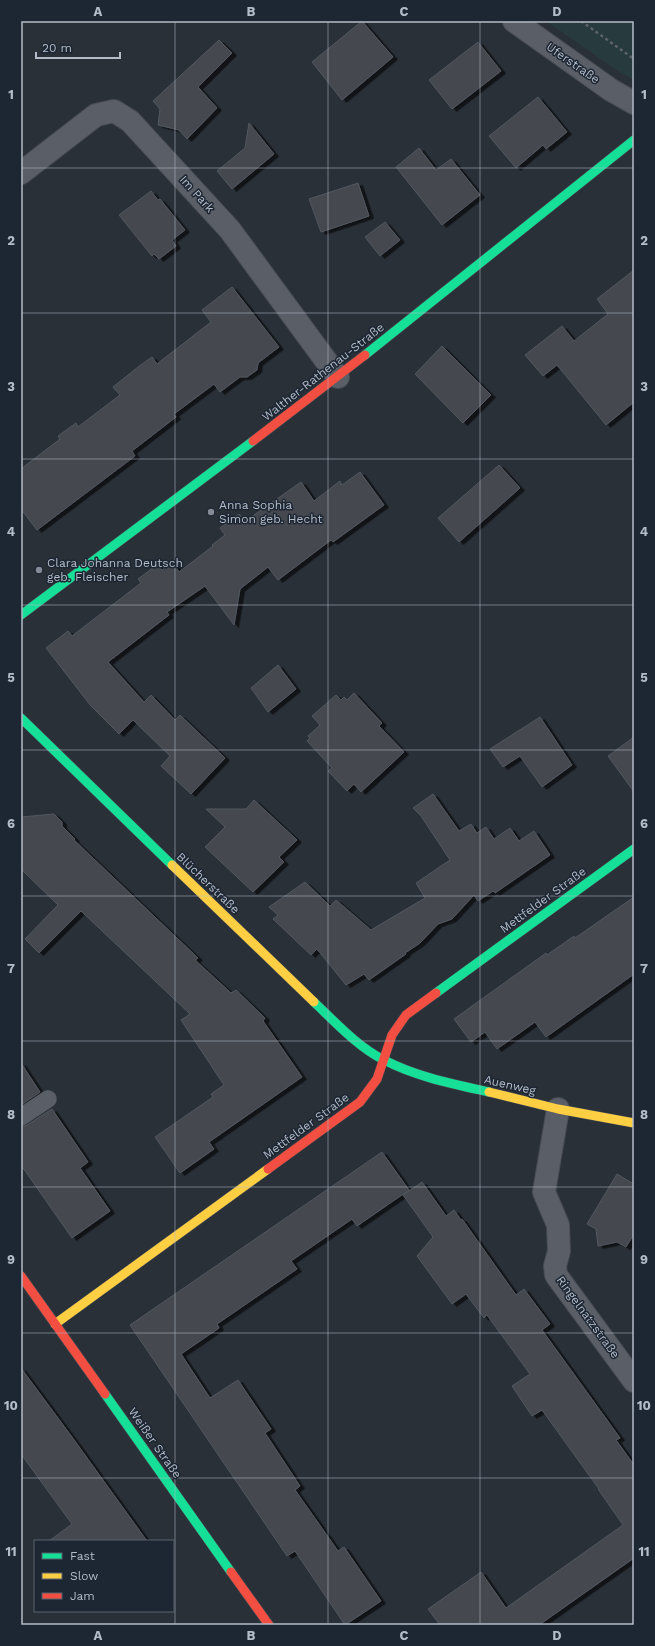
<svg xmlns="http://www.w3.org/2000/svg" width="655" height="1646" font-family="'Work Sans',sans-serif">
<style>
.green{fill:#273a3e}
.building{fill:#444950;stroke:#52575f;filter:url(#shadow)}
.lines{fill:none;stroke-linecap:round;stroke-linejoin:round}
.lane-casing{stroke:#484c53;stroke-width:18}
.street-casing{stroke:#484c53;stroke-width:24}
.fast-casing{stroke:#484c53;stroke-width:10}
.slow-casing{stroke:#484c53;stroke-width:10}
.jam-casing{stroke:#484c53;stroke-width:10}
.path{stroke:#5d636a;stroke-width:2.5;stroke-dasharray:3 3;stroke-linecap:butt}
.lane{stroke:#5a5e66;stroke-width:17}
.street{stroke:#5a5e66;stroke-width:22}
.fast{stroke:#16e098;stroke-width:9}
.slow{stroke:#ffcf43;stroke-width:9}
.jam{stroke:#f24e42;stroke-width:9}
.grid{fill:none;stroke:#b4bcc9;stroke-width:1;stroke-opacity:0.55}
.poi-dot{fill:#848b96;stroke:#1d2633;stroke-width:1.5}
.labels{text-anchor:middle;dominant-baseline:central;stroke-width:3;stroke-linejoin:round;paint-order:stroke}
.street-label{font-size:12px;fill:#b4bcc9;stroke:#1d2633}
.poi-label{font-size:12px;fill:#b4bcc9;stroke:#1d2633;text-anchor:start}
.neatline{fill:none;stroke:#b4bcc9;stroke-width:1.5}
.grid-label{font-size:13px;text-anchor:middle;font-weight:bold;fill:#b4bcc9}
</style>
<defs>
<filter id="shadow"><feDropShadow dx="4.5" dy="2.5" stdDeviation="0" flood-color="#0009"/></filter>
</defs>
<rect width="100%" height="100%" fill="#2a3038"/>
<path class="green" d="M 546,21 L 634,21 L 634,80 L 618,71 Z"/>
<path class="building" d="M 362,21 L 393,57 L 342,100 L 312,62 Z
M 219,40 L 232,53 L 198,87 L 217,108 L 187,139 L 179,130 L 158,125 L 160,109 L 153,101 Z
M 478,42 L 501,71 L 452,109 L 429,80 Z
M 538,97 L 567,132 L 546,149 L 543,145 L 516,168 L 489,136 Z
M 249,123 L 274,154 L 232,189 L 217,171 L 245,148 Z
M 419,148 L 436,170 L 451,159 L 480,195 L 442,225 L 396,167 Z
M 358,183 L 369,216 L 321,232 L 309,199 Z
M 151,191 L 158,200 L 160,199 L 185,230 L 172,240 L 176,246 L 159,259 L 154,254 L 152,256 L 119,215 Z
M 385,222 L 400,240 L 380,256 L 365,237 Z
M 634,270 L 634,402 L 606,425 L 557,365 L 543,376 L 525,355 L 562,326 L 574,341 L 608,314 L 597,299 Z
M 232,287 L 279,347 L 258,363 L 257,370 L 247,377 L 240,377 L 220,392 L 214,384 L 174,414 L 176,417 L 132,451 L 135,456 L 37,530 L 21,509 L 21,469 L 60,439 L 58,436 L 76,423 L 78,427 L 120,395 L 113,387 L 138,367 L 152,357 L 157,364 L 211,322 L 202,310 Z
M 442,346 L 491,395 L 463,423 L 415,374 Z
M 499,465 L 520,488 L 459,542 L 438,518 Z
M 360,472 L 384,505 L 333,542 L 331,540 L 278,580 L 268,567 L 240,589 L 234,625 L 205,586 L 167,612 L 169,615 L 108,662 L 144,702 L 151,695 L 175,720 L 180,715 L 225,758 L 191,794 L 161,766 L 170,756 L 133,720 L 119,734 L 91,706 L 46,648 L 68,631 L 72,636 L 141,583 L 138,579 L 158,564 L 162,570 L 173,562 L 179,572 L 213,546 L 212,545 L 225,535 L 220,528 L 239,514 L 244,520 L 246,518 L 247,520 L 301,482 L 314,501 L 340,481 L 342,485 Z
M 278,665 L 296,689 L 268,712 L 251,688 Z
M 354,693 L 382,723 L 379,726 L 404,752 L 361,792 L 354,784 L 347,791 L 328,771 L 332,768 L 307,741 L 310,738 L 308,736 L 320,725 L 312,716 L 336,695 L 341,700 L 344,697 L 347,700 Z
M 540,717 L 572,765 L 542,787 L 520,756 L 503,767 L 490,749 Z
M 634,737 L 634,792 L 608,756 Z
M 433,794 L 459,831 L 471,824 L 477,833 L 486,827 L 494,839 L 510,828 L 519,841 L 534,831 L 550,855 L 495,893 L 493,891 L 478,901 L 474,895 L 452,919 L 438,924 L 420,943 L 405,953 L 406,954 L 369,980 L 364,974 L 346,985 L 317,949 L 311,955 L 273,919 L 278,915 L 269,907 L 305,882 L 330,906 L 336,900 L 371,930 L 425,898 L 416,883 L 450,860 L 421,816 L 413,808 Z
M 254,800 L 297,840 L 279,857 L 284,862 L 253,892 L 205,847 L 225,827 L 206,809 L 246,809 Z
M 54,814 L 62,822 L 62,826 L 75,839 L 74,840 L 198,958 L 195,960 L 231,993 L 236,990 L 265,1018 L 263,1021 L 302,1077 L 209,1142 L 214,1149 L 180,1173 L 155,1137 L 213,1097 L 211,1094 L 224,1085 L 181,1020 L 190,1014 L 81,911 L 39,953 L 25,939 L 58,905 L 21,869 L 21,817 Z
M 634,897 L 634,974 L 546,1037 L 535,1022 L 497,1049 L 485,1032 L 471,1042 L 454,1019 L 546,953 L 547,955 L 574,936 L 575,938 Z
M 21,1063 L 40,1092 L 21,1105 Z
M 52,1109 L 88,1162 L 80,1168 L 110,1211 L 72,1238 L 21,1165 L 21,1127 L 27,1125 Z
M 382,1152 L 409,1190 L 357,1226 L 352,1219 L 291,1261 L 297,1269 L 217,1324 L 219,1328 L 181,1354 L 210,1398 L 238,1380 L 271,1429 L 265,1433 L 300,1486 L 295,1490 L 338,1551 L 344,1547 L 381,1601 L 345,1625 L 295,1551 L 287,1556 L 130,1325 Z
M 617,1174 L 634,1184 L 634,1234 L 626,1247 L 617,1242 L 598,1246 L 596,1229 L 587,1224 Z
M 422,1182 L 446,1216 L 454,1210 L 461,1220 L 462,1219 L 516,1295 L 524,1289 L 550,1324 L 542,1330 L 620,1438 L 616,1440 L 634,1465 L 634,1558 L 539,1625 L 440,1625 L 428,1609 L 481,1572 L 506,1608 L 623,1525 L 598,1489 L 599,1489 L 542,1410 L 532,1416 L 512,1386 L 530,1374 L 487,1315 L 484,1318 L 466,1294 L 452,1304 L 417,1256 L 433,1237 L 403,1195 Z
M 21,1368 L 72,1437 L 147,1541 L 49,1541 L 72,1524 L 21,1454 Z"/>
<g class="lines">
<defs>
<path id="lane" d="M 21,1117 L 48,1099"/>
<path id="street" d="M 514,21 L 611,90 L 634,103
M 21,173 L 96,115 L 114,111 L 130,121 L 230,230 L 338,377
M 558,1109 L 544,1192 L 558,1225 L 559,1251 L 555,1266 L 556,1275 L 634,1381"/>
<path id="fast" d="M 365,355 L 634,140
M 21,615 L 253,441
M 21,718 L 172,865
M 436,993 L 634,849
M 314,1002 C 335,1022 358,1047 384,1060 C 417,1077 453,1084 489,1092
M 105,1394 L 231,1572"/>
<path id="slow" d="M 172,865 L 314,1002
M 489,1092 L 558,1109 L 634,1123
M 55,1324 L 268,1169"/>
<path id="jam" d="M 253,441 L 365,355
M 268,1169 L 360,1102 L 377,1079 L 392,1035 L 406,1015 L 436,993
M 21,1276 L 105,1394
M 231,1572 L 269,1625"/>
</defs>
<use href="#lane" class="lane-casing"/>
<use href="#street" class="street-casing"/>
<use href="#fast" class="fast-casing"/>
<use href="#slow" class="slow-casing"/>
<use href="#jam" class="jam-casing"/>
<path class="path" d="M 581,21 L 634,59"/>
<use href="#lane" class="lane"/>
<use href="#street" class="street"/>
<use href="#fast" class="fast"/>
<use href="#slow" class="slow"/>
<use href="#jam" class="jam"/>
</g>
<path class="grid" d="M 175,21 L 175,1625M 328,21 L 328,1625M 480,21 L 480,1625M 21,168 L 634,168M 21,313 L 634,313M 21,459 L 634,459M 21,605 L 634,605M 21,750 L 634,750M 21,896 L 634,896M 21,1041 L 634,1041M 21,1187 L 634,1187M 21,1333 L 634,1333M 21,1478 L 634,1478"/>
<g class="poi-dot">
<circle cx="211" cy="512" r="4"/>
<circle cx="39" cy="570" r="4"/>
</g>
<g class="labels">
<g class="street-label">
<text transform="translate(573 63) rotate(35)">Uferstraße</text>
<text transform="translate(197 194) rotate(48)">Im Park</text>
<text transform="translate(323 372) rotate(-38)">Walther-Rathenau-Straße</text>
<text transform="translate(208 883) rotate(44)">Blücherstraße</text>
<text transform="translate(543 900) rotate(-36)">Mettfelder Straße</text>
<text transform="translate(510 1085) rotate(13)">Auenweg</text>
<text transform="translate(306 1126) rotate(-36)">Mettfelder Straße</text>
<text transform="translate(588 1317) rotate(54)">Ringelnatzstraße</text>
<text transform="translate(155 1443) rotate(55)">Weißer Straße</text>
</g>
<g class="poi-label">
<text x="219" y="505">Anna Sophia<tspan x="219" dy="14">Simon geb. Hecht</tspan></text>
<text x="47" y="563">Clara Johanna Deutsch<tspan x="47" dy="14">geb. Fleischer</tspan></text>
</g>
</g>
<rect width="655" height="1646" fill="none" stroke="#1d2633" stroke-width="44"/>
<rect x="34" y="1540" width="140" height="72" fill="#1d2633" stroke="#59626f"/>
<rect x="42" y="1553" width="20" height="6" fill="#16e098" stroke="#59626f"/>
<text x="70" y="1560" font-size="12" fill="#b4bcc9">Fast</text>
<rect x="42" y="1573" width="20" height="6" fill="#ffcf43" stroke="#59626f"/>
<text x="70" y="1580" font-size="12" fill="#b4bcc9">Slow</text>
<rect x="42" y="1593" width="20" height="6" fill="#f24e42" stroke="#59626f"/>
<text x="70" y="1600" font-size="12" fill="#b4bcc9">Jam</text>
<path d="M36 52v6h84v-6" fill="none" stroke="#b4bcc9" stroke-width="2"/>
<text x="42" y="52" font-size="12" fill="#b4bcc9" stroke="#1d2633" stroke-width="3" paint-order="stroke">20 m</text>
<rect x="22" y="22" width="611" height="1602" class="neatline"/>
<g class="grid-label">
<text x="98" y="16">A</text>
<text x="251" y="16">B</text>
<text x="404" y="16">C</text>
<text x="557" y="16">D</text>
<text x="11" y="99">1</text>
<text x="644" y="99">1</text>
<text x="11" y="245">2</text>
<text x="644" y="245">2</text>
<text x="11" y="391">3</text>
<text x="644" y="391">3</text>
<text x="11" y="536">4</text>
<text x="644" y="536">4</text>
<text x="11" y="682">5</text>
<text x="644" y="682">5</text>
<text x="11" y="828">6</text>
<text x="644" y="828">6</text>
<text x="11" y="973">7</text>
<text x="644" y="973">7</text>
<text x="11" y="1119">8</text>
<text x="644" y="1119">8</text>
<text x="11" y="1264">9</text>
<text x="644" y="1264">9</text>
<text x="11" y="1410">10</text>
<text x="644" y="1410">10</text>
<text x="11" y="1556">11</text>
<text x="644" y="1556">11</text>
<text x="98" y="1640">A</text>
<text x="251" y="1640">B</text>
<text x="404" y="1640">C</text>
<text x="557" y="1640">D</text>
</g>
</svg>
